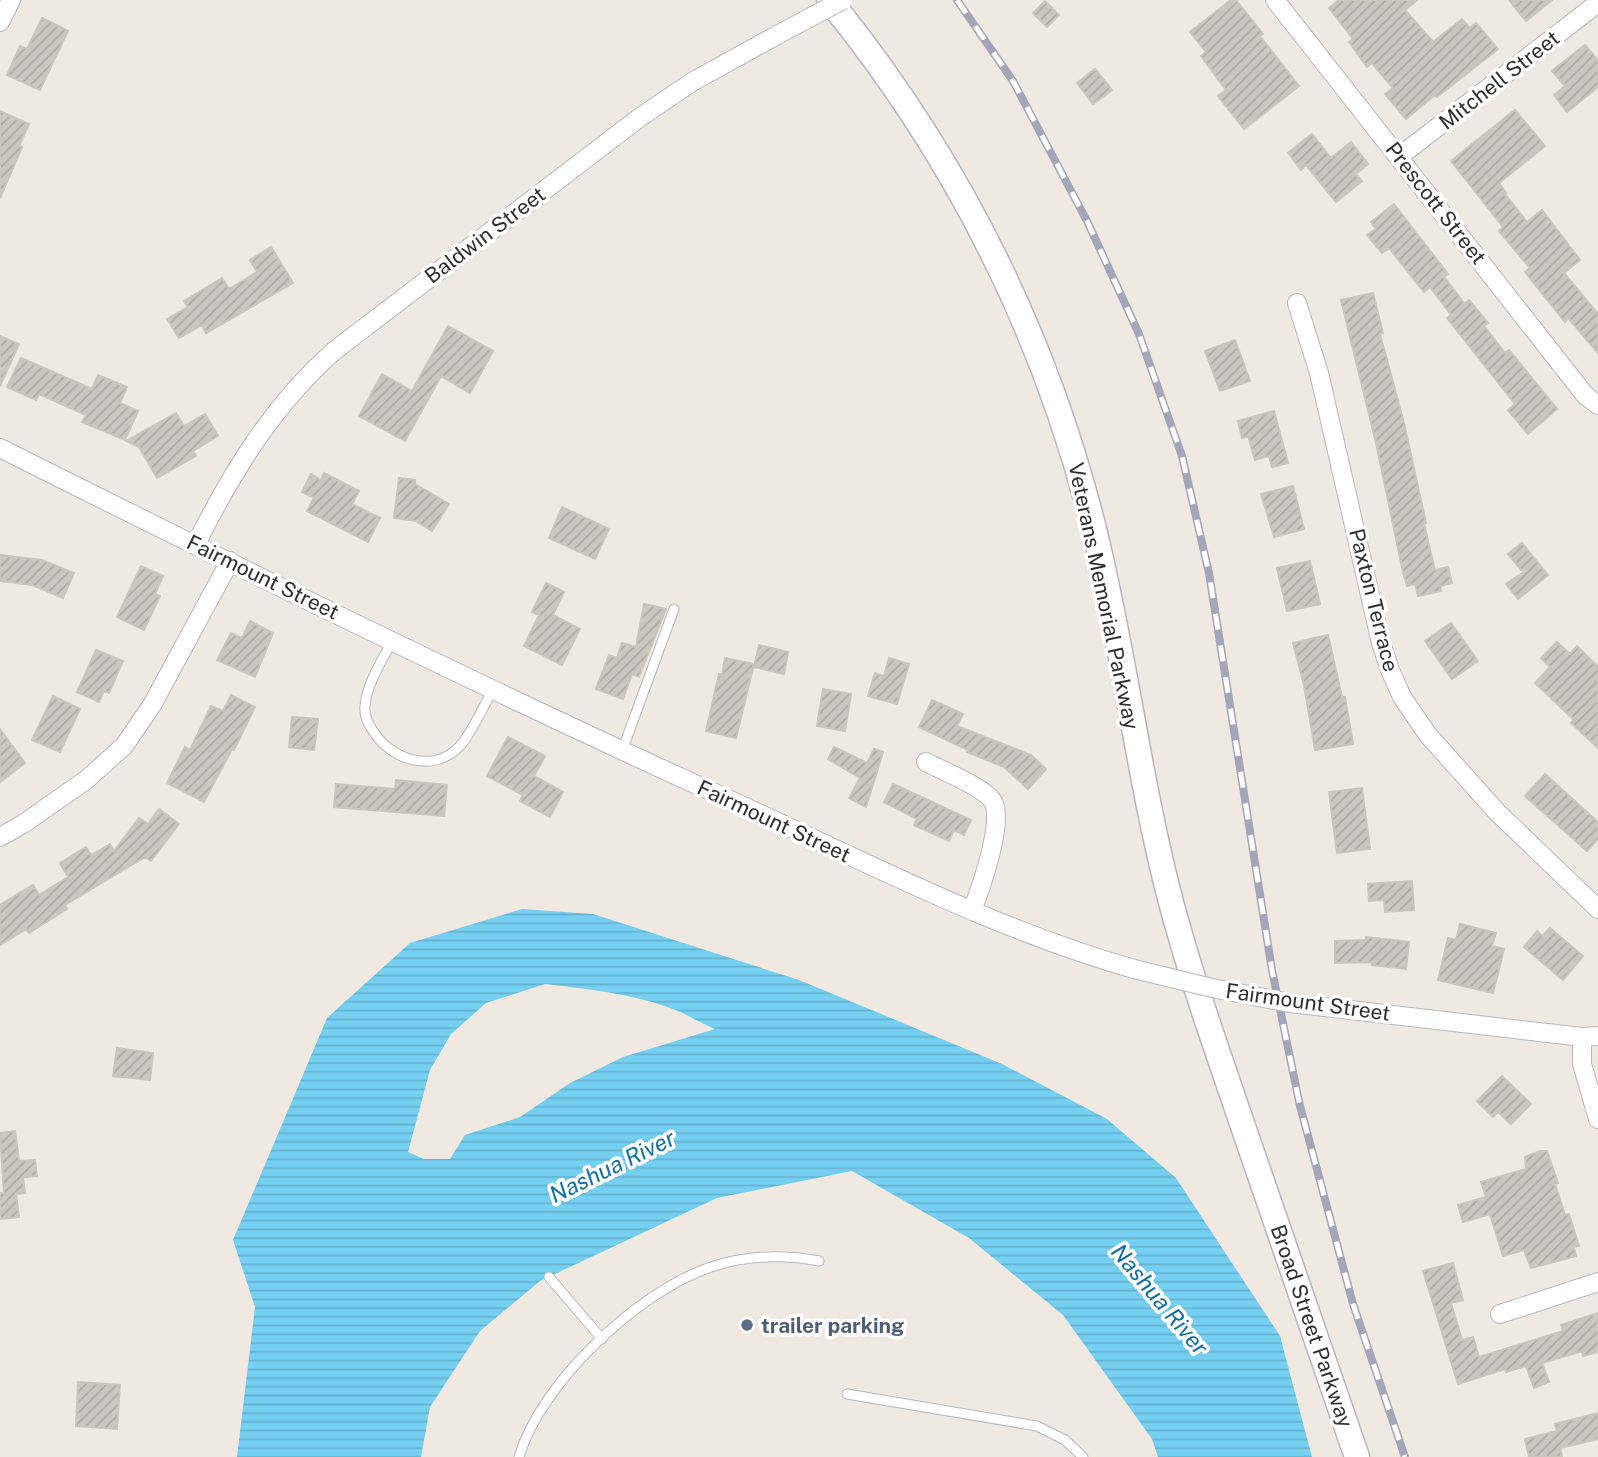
<svg xmlns="http://www.w3.org/2000/svg" width="1598" height="1457" font-family="'Public Sans',sans-serif">
<style>
.water{fill:url(#water-rules);fill-rule:evenodd}
.building{fill:url(#building-hatch);stroke:#cbc5ba;stroke-width:2}
.lines{fill:none;stroke-linecap:round;stroke-linejoin:round}
.lane-casing{stroke:#b4b7c1;stroke-width:11}
.street-casing{stroke:#b4b7c1;stroke-width:20}
.secondary-casing{stroke:#b4b7c1;stroke-width:27}
.lane{stroke:#fff;stroke-width:9}
.street{stroke:#fff;stroke-width:18}
.secondary{stroke:#fff;stroke-width:24}
.rail-casing{stroke:#a3a6b8;stroke-width:8}
.rail{stroke:#fff;stroke-width:5;stroke-dasharray:16;stroke-linecap:butt}
.street-bridge-casing{stroke:#b4b7c1;stroke-width:20;stroke-linecap:butt}
.street-bridge{stroke:#fff;stroke-width:18}
.service-dot{fill:#5c6f8a;stroke:#fff;stroke-width:2.5}
.labels{text-anchor:middle;dominant-baseline:central;stroke-width:7;stroke-linejoin:round;paint-order:stroke}
.street-label{font-size:21px;fill:#2e2e2e;stroke:#fff}
.service-label{font-size:21px;font-weight:bold;fill:#4e5e75;stroke:#fff;text-anchor:start}
.water-label{font-size:23px;font-style:italic;fill:#0d6fa3;stroke:#fff}
</style>
<defs>
<pattern id="water-rules" width="6" height="5" patternUnits="userSpaceOnUse" patternTransform="scale(1.75)"><rect width="6" height="5" fill="#75cff0"/><path d="M0 2.5h6" fill="none" stroke="#66b2ce"/></pattern>
<pattern id="building-hatch" width="6" height="6" patternUnits="userSpaceOnUse" patternTransform="scale(1.75)"><rect width="6" height="6" fill="#cbc7bf"/><path d="M-1 1l2-2M0 6l6-6M5 7l2-2" fill="none" stroke="#afaba4"/></pattern>
</defs>
<rect width="100%" height="100%" fill="#efe9e1"/>
<path class="water" d="M 522,909 L 593,914 L 799,980 L 1002,1064 L 1107,1119 L 1176,1178 L 1280,1336 L 1312,1457 L 1158,1457 L 1152,1439 L 1063,1315 L 969,1238 L 852,1171 L 717,1198 L 540,1281 L 480,1331 L 430,1407 L 421,1457 L 237,1457 L 255,1307 L 233,1240 L 327,1018 L 410,943 ZM 545,984 C 586,989 630,993 670,1008 C 686,1013 699,1023 715,1029 L 623,1057 L 570,1083 L 520,1117 L 465,1135 L 450,1159 L 424,1159 L 408,1152 L 430,1070 L 451,1034 L 486,1003 Z"/>
<path class="building" d="M 1231,0 L 1236,0 L 1244,10 L 1263,34 L 1260,36 L 1299,86 L 1244,129 L 1218,96 L 1226,90 L 1201,56 L 1206,52 L 1190,32 Z
M 1339,0 L 1417,0 L 1405,10 L 1433,42 L 1462,19 L 1470,28 L 1476,23 L 1498,49 L 1437,97 L 1435,95 L 1406,119 L 1385,94 L 1393,88 L 1372,63 L 1367,67 L 1349,42 L 1353,39 L 1329,8 Z
M 1509,0 L 1552,0 L 1526,21 Z
M 1045,1 L 1059,15 L 1047,27 L 1033,13 Z
M 42,18 L 68,31 L 40,90 L 7,75 L 20,46 L 27,49 Z
M 1585,45 L 1598,60 L 1598,87 L 1567,112 L 1554,95 L 1565,86 L 1552,71 Z
M 1095,69 L 1112,90 L 1093,104 L 1077,83 Z
M 1515,110 L 1545,146 L 1499,183 L 1506,193 L 1505,194 L 1527,222 L 1542,210 L 1580,260 L 1564,273 L 1598,314 L 1598,353 L 1568,318 L 1565,322 L 1525,272 L 1530,268 L 1499,231 L 1503,227 L 1451,161 Z
M 0,111 L 29,124 L 19,146 L 22,147 L 0,198 Z
M 1312,134 L 1331,158 L 1351,142 L 1368,164 L 1356,174 L 1362,181 L 1336,202 L 1306,165 L 1301,170 L 1288,153 Z
M 1394,204 L 1448,274 L 1444,277 L 1465,304 L 1469,300 L 1488,323 L 1484,326 L 1505,353 L 1509,350 L 1557,409 L 1528,434 L 1508,410 L 1515,404 L 1447,318 L 1451,315 L 1430,287 L 1424,292 L 1389,248 L 1382,253 L 1367,235 L 1376,229 L 1371,222 Z
M 271,247 L 293,283 L 206,333 L 202,325 L 179,338 L 167,319 L 188,307 L 184,301 L 222,278 L 229,289 L 257,272 L 250,260 Z
M 1373,293 L 1383,333 L 1380,334 L 1404,423 L 1426,523 L 1424,524 L 1435,570 L 1448,567 L 1452,583 L 1440,586 L 1441,591 L 1418,596 L 1415,584 L 1407,586 L 1403,572 L 1376,443 L 1341,300 Z
M 448,326 L 493,351 L 470,393 L 441,376 L 405,441 L 359,416 L 382,374 L 412,391 Z
M 0,336 L 19,344 L 0,386 Z
M 1235,340 L 1250,381 L 1220,391 L 1205,351 Z
M 21,358 L 92,389 L 98,375 L 127,387 L 120,403 L 138,411 L 125,440 L 82,422 L 86,415 L 39,394 L 36,400 L 7,387 Z
M 1274,411 L 1288,463 L 1272,467 L 1269,456 L 1255,460 L 1248,436 L 1242,438 L 1238,421 Z
M 176,413 L 184,426 L 205,414 L 218,436 L 193,451 L 196,456 L 157,478 L 139,447 L 126,441 Z
M 324,473 L 359,491 L 352,504 L 380,518 L 368,542 L 307,511 L 314,498 L 302,492 L 311,474 L 321,480 Z
M 399,478 L 415,480 L 415,484 L 449,504 L 432,531 L 416,521 L 394,518 Z
M 1293,486 L 1304,529 L 1274,537 L 1261,494 Z
M 562,507 L 609,529 L 595,559 L 549,538 Z
M 1522,543 L 1548,575 L 1518,599 L 1506,584 L 1528,569 L 1521,570 L 1508,554 Z
M 0,555 L 42,560 L 74,573 L 63,598 L 32,585 L 0,581 Z
M 1310,561 L 1320,604 L 1287,611 L 1277,568 Z
M 141,566 L 163,576 L 155,594 L 160,596 L 144,630 L 117,617 Z
M 546,583 L 564,592 L 553,615 L 580,629 L 562,665 L 524,646 L 539,615 L 532,612 Z
M 644,604 L 666,609 L 639,677 L 632,674 L 623,699 L 596,689 L 609,655 L 617,658 L 622,643 L 636,647 Z
M 250,621 L 273,633 L 255,677 L 217,660 L 231,633 L 242,638 Z
M 1451,623 L 1478,661 L 1452,679 L 1425,641 Z
M 1328,635 L 1342,697 L 1345,697 L 1353,744 L 1315,750 L 1304,685 L 1293,643 Z
M 1557,642 L 1570,654 L 1577,646 L 1598,667 L 1598,748 L 1571,723 L 1574,720 L 1535,683 L 1550,667 L 1541,658 Z
M 759,645 L 788,652 L 784,674 L 754,667 Z
M 96,650 L 123,661 L 109,693 L 104,691 L 99,702 L 77,692 Z
M 725,658 L 754,664 L 736,738 L 706,731 L 719,674 L 722,675 Z
M 889,658 L 909,664 L 897,704 L 868,696 L 875,673 L 884,676 Z
M 823,689 L 851,694 L 845,731 L 817,726 Z
M 231,695 L 255,707 L 234,750 L 232,749 L 204,802 L 167,783 L 185,747 L 190,750 L 211,706 L 223,711 Z
M 53,696 L 80,709 L 60,752 L 32,740 Z
M 932,700 L 963,714 L 957,726 L 1031,755 L 1046,769 L 1028,789 L 1004,767 L 967,752 L 968,750 L 919,727 Z
M 292,717 L 318,719 L 314,750 L 289,747 Z
M 0,729 L 25,763 L 0,782 Z
M 508,737 L 545,756 L 534,776 L 563,792 L 550,817 L 520,801 L 523,795 L 487,776 Z
M 834,747 L 867,763 L 874,749 L 883,752 L 866,807 L 849,798 L 860,778 L 828,759 Z
M 1545,774 L 1598,822 L 1598,839 L 1587,851 L 1525,796 Z
M 396,780 L 447,785 L 444,816 L 334,807 L 336,784 L 395,789 Z
M 893,784 L 971,820 L 964,835 L 954,830 L 949,841 L 914,825 L 917,819 L 884,802 Z
M 1362,788 L 1370,849 L 1337,853 L 1329,792 Z
M 159,809 L 179,824 L 151,861 L 145,857 L 65,905 L 67,909 L 29,933 L 26,929 L 0,945 L 0,905 L 33,885 L 39,895 L 68,877 L 60,863 L 86,847 L 91,855 L 110,844 L 114,851 L 139,818 L 148,824 Z
M 1412,881 L 1414,910 L 1385,912 L 1384,900 L 1369,901 L 1368,884 Z
M 1460,924 L 1496,933 L 1492,946 L 1504,949 L 1493,993 L 1438,980 L 1448,938 L 1456,940 Z
M 1550,928 L 1583,956 L 1563,980 L 1524,947 L 1537,931 L 1543,936 Z
M 1366,937 L 1409,942 L 1406,969 L 1372,965 L 1372,962 L 1335,963 L 1335,941 L 1366,940 Z
M 117,1048 L 153,1053 L 150,1080 L 113,1076 Z
M 1502,1076 L 1531,1104 L 1511,1124 L 1498,1112 L 1493,1117 L 1477,1101 Z
M 15,1131 L 19,1161 L 35,1160 L 37,1176 L 23,1177 L 25,1193 L 16,1194 L 19,1217 L 0,1219 L 0,1193 L 4,1193 L 0,1133 Z
M 1540,1151 L 1547,1151 L 1558,1183 L 1555,1184 L 1565,1215 L 1569,1214 L 1579,1246 L 1574,1247 L 1576,1256 L 1531,1268 L 1524,1250 L 1503,1256 L 1490,1214 L 1463,1222 L 1458,1205 L 1486,1197 L 1481,1182 L 1526,1169 L 1525,1157 Z
M 1453,1263 L 1463,1300 L 1451,1303 L 1462,1340 L 1473,1337 L 1479,1357 L 1563,1331 L 1561,1325 L 1598,1313 L 1598,1352 L 1583,1356 L 1582,1351 L 1542,1363 L 1549,1382 L 1534,1388 L 1526,1366 L 1506,1372 L 1505,1369 L 1458,1384 L 1423,1271 Z
M 78,1382 L 120,1385 L 117,1429 L 76,1426 Z
M 1598,1413 L 1598,1439 L 1560,1448 L 1562,1457 L 1529,1457 L 1525,1439 L 1557,1431 L 1555,1424 Z"/>
<g class="lines">
<defs>
<path id="lane" d="M 392,641 C 382,661 367,683 365,706 C 364,715 368,724 373,731 C 391,760 433,774 460,746 C 473,731 482,708 493,690
M 622,751 L 674,609
M 549,1277 L 602,1339
M 847,1394 L 1037,1426 L 1065,1440 L 1083,1457
M 519,1457 C 540,1384 637,1293 708,1268 C 745,1255 781,1254 819,1261"/>
<path id="street" d="M 1275,0 L 1585,395 L 1598,405
M 0,22 L 11,0
M 1400,156 L 1598,3
M 1297,303 L 1319,373 L 1381,643 L 1390,670 L 1402,697 L 1428,735 L 1497,812 L 1598,909
M 0,448 C 245,571 491,692 741,805 C 870,864 997,930 1134,969
M 196,544 C 232,472 273,405 334,351 L 639,118 L 692,82 L 779,34
M 926,762 C 941,770 983,787 992,800 C 1006,818 980,890 972,911
M 0,837 L 23,824 L 86,780 L 124,746 L 152,705 L 230,561
M 1290,1003 L 1582,1037 L 1598,1036
M 1582,1037 L 1582,1064 L 1598,1119
M 1500,1314 L 1598,1282"/>
<path id="secondary" d="M 829,0 C 956,156 1045,334 1094,529 C 1125,654 1139,782 1172,906 C 1193,984 1221,1061 1247,1138 C 1284,1244 1320,1351 1357,1457"/>
</defs>
<use href="#lane" class="lane-casing"/>
<use href="#street" class="street-casing"/>
<use href="#secondary" class="secondary-casing"/>
<use href="#lane" class="lane"/>
<use href="#street" class="street"/>
<use href="#secondary" class="secondary"/>
<defs>
<path id="rail" d="M 957,0 L 1013,81 L 1087,221 L 1139,334 L 1182,456 L 1209,573 L 1272,970 L 1300,1106 L 1353,1304 L 1405,1457"/>
</defs>
<use href="#rail" class="rail-casing"/>
<use href="#rail" class="rail"/>
<defs>
<path id="street-bridge" d="M 779,34 L 843,0
M 1134,969 L 1212,988 L 1290,1003"/>
</defs>
<use href="#street-bridge" class="street-bridge-casing"/>
<use href="#street-bridge" class="street-bridge"/>
</g>
<circle class="service-dot" cx="747" cy="1325" r="7"/>
<g class="labels">
<g class="street-label">
<text transform="translate(1499 80) rotate(-38)">Mitchell Street</text>
<text transform="translate(1436 203) rotate(52)">Prescott Street</text>
<text transform="translate(485 235) rotate(-37)">Baldwin Street</text>
<text transform="translate(263 577) rotate(26)">Fairmount Street</text>
<text transform="translate(1104 596) rotate(78)">Veterans Memorial Parkway</text>
<text transform="translate(1374 600) rotate(76)">Paxton Terrace</text>
<text transform="translate(774 821) rotate(25)">Fairmount Street</text>
<text transform="translate(1308 1002) rotate(8)">Fairmount Street</text>
<text transform="translate(1312 1326) rotate(71)">Broad Street Parkway</text>
</g>
<g class="service-label">
<text x="761" y="1325">trailer parking</text>
</g>
<g class="water-label">
<text transform="translate(612 1166) rotate(-26)">Nashua River</text>
<text transform="translate(1160 1299) rotate(50)">Nashua River</text>
</g>
</g>
</svg>
